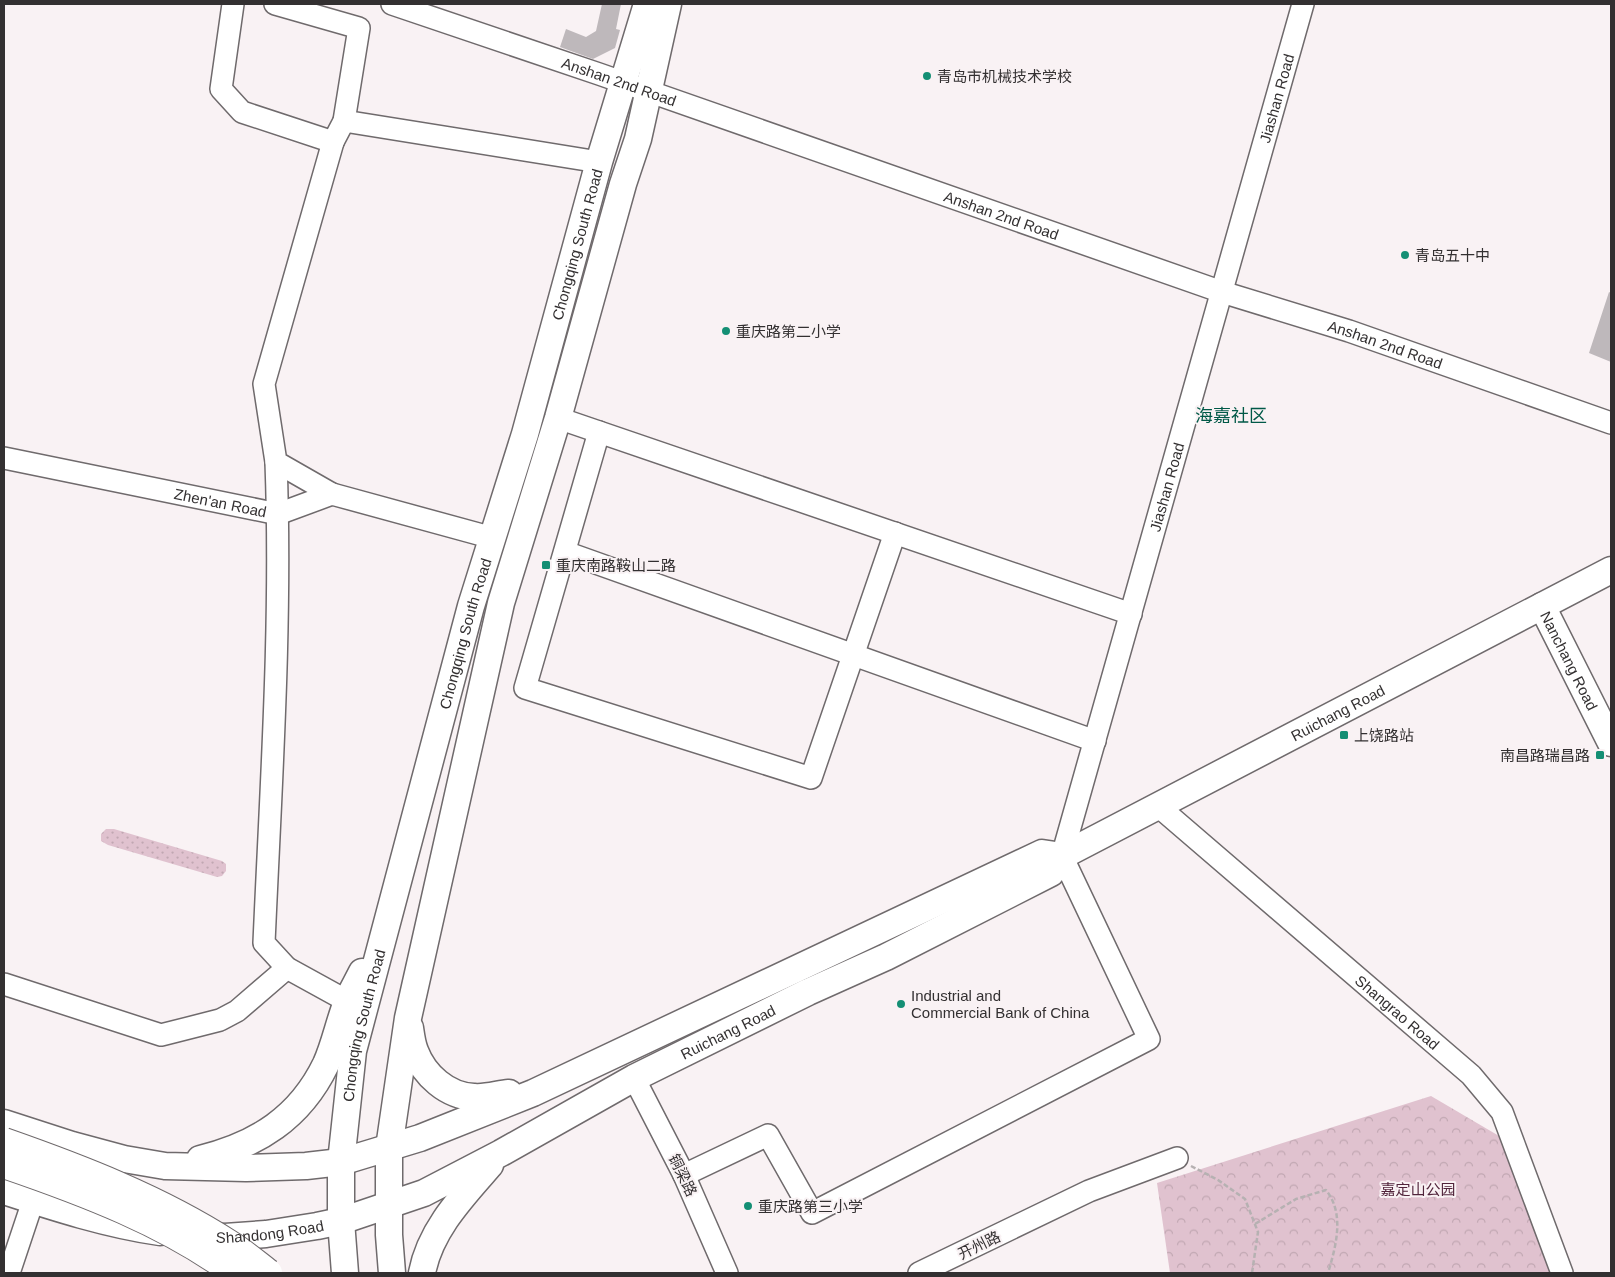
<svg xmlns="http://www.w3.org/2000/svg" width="1615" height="1277" font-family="Arial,'Noto Sans SC',sans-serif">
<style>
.grass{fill:url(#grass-dots)}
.park{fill:url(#park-crowns)}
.building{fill:#beb8bb}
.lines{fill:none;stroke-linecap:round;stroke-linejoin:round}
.minor-casing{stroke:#6f6a6c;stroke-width:24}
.major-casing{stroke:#6f6a6c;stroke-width:29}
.path{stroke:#b6b1b2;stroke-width:2.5;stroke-dasharray:5 2.5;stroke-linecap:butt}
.minor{stroke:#fff;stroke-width:21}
.major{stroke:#fff;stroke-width:26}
.highway-bridge-casing{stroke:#6f6a6c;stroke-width:30;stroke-linecap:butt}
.highway-bridge{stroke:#fff;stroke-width:28}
.poi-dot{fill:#148f74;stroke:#f9f2f4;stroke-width:2}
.labels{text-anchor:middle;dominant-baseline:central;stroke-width:4;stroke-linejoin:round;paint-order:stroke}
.poi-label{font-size:15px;fill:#333031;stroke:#f9f2f4;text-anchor:start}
.street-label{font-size:15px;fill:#333031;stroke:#f9f2f4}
.park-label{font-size:15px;fill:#51243b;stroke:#f9f2f4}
.quarter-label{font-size:18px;fill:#005947;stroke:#f9f2f4}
</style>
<defs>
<pattern id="grass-dots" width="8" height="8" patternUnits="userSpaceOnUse" patternTransform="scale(1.25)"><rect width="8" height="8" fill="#e0c2cf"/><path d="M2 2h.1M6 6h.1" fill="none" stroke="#c1a7b2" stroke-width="1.8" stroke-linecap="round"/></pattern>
<pattern id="park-crowns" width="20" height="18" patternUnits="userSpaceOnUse" patternTransform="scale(1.25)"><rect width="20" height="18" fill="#e0c2cf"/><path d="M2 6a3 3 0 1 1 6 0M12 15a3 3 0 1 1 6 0" fill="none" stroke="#c1a7b2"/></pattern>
</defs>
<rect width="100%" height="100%" fill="#f9f2f4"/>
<path class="grass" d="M 106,829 L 114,829 L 222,861 L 226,864 L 226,871 L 222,876 L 217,877 L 108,845 L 101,841 L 101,834 Z"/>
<path class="park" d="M 1431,1096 L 1511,1143 L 1568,1273 L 1170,1273 L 1157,1183 Z"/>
<path class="building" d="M 602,4 L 621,4 L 616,29 L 620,30 L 615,48 L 593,59 L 560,47 L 566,29 L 586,37 L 596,31 Z
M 1609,292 L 1611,293 L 1611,362 L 1589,353 Z"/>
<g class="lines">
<defs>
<g id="minor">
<path d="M 233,4 L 221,89 L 242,112 L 333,142 L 344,121 L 359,28 L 275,4"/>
<path id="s1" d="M 392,4 L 599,74 L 1222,292 L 1349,331 L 1611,423"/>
<path d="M 344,121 L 599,162"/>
<path d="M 558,418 L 1131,614"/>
<path d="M 599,432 L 525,688 L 811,778 L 895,533"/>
<path id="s2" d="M 4,458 L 278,514 L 332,494 L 493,538"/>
<path d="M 276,462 C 282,622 271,783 264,943 L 287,968 L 347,1001"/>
<path d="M 332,494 L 276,462 L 264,384 L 333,142"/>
<path d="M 565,552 L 1095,741"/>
<path id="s3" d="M 1158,806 L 1471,1075 L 1502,1112 L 1562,1273"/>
<path d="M 4,984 L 161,1035 L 220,1020 L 237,1011 L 287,968"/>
<path d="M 634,1078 L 684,1175 L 727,1273"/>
<path id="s4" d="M 684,1175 L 768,1135 L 812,1213 L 1149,1039 L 1062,856 L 1303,4"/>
<path d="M 9,1273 L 33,1201"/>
<path d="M 919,1273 L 1089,1191 L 1177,1158"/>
</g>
<g id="major">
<path id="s5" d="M 1542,606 L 1611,743"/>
<path d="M 410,1028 C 411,1035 412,1044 415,1051 C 424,1075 447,1096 474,1097 C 486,1098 498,1094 509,1093"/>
<path d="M 4,1123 L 72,1145 L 124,1159 L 165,1166 L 246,1168 L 306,1166 L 341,1162 L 420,1138 L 533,1093 L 1042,853 L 1062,856"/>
<path d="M 200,1159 C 257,1145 300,1118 326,1064 C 335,1044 339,1022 347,1002 C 351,992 357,982 362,972"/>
<path d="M 4,1191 C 53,1207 109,1225 160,1232"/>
<path id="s6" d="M 206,1236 L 225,1237 L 266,1234 L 317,1226 L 341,1221 L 424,1193 L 501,1153 L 634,1078 L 808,992 L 886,957 L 1051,873 L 1062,856 L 1611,570"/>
<path id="s7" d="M 345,1273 L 341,1221 L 341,1162 L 353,1051 L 471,606 L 525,434 L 599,162 L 647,4"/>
<path d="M 392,1273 L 389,1235 L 389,1148 L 408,1018 L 501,603 L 558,418 L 623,184 L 638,139 L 668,4"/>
<path d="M 422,1273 C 430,1230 462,1197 490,1165"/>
</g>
</defs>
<use href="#minor" class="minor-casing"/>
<use href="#major" class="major-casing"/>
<path class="path" d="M 1191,1166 L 1218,1180 L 1245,1199 L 1258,1232 L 1252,1273
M 1255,1224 L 1296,1199 L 1326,1190 C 1345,1214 1336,1246 1328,1273"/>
<use href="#minor" class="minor"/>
<use href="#major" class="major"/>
<defs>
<path id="highway-bridge" d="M 4,1142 C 81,1169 159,1199 229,1244 C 242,1252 255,1263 268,1273
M 4,1164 C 83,1191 168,1223 235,1273"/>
</defs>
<use href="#highway-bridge" class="highway-bridge-casing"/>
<use href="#highway-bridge" class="highway-bridge"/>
</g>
<g class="poi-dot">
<circle cx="927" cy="76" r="5"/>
<circle cx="1405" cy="255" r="5"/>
<circle cx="726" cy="331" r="5"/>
<rect x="541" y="560" width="10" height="10" rx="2.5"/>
<rect x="1339" y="730" width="10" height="10" rx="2.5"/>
<rect x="1595" y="750" width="10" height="10" rx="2.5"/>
<circle cx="901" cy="1004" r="5"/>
<circle cx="748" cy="1206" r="5"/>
</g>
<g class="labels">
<g class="poi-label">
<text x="937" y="76">青岛市机械技术学校</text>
<text x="1415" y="255">青岛五十中</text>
<text x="736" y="331">重庆路第二小学</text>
<text x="556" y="565">重庆南路鞍山二路</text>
<text x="1354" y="735">上饶路站</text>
<text x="1590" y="755" text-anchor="end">南昌路瑞昌路</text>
<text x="911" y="995">Industrial and<tspan x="911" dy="17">Commercial Bank of China</tspan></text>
<text x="758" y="1206">重庆路第三小学</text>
</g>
<g class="street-label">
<text stroke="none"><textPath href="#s1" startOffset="240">Anshan 2nd Road</textPath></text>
<text stroke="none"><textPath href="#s4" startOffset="1552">Jiashan Road</textPath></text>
<text stroke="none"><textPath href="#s1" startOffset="645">Anshan 2nd Road</textPath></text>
<text stroke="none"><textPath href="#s7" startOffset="1060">Chongqing South Road</textPath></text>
<text stroke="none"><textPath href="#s1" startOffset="1050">Anshan 2nd Road</textPath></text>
<text stroke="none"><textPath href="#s4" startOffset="1148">Jiashan Road</textPath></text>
<text stroke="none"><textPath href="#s2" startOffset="221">Zhen'an Road</textPath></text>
<text stroke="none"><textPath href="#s7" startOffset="655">Chongqing South Road</textPath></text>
<text stroke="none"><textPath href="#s5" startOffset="61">Nanchang Road</textPath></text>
<text stroke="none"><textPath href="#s6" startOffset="1259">Ruichang Road</textPath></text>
<text stroke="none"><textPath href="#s3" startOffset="316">Shangrao Road</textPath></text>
<text stroke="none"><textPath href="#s7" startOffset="250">Chongqing South Road</textPath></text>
<text stroke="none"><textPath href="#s6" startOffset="568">Ruichang Road</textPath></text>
<text transform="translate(683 1175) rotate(64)">铜梁路</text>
<text stroke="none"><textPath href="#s6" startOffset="64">Shandong Road</textPath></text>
<text transform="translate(979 1245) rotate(-26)">开州路</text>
</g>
<g class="park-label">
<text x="1418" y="1189">嘉定山公园</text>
</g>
<g class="quarter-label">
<text x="1231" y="416">海嘉社区</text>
</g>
</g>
<rect width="1615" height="1277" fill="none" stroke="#333031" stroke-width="10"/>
</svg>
